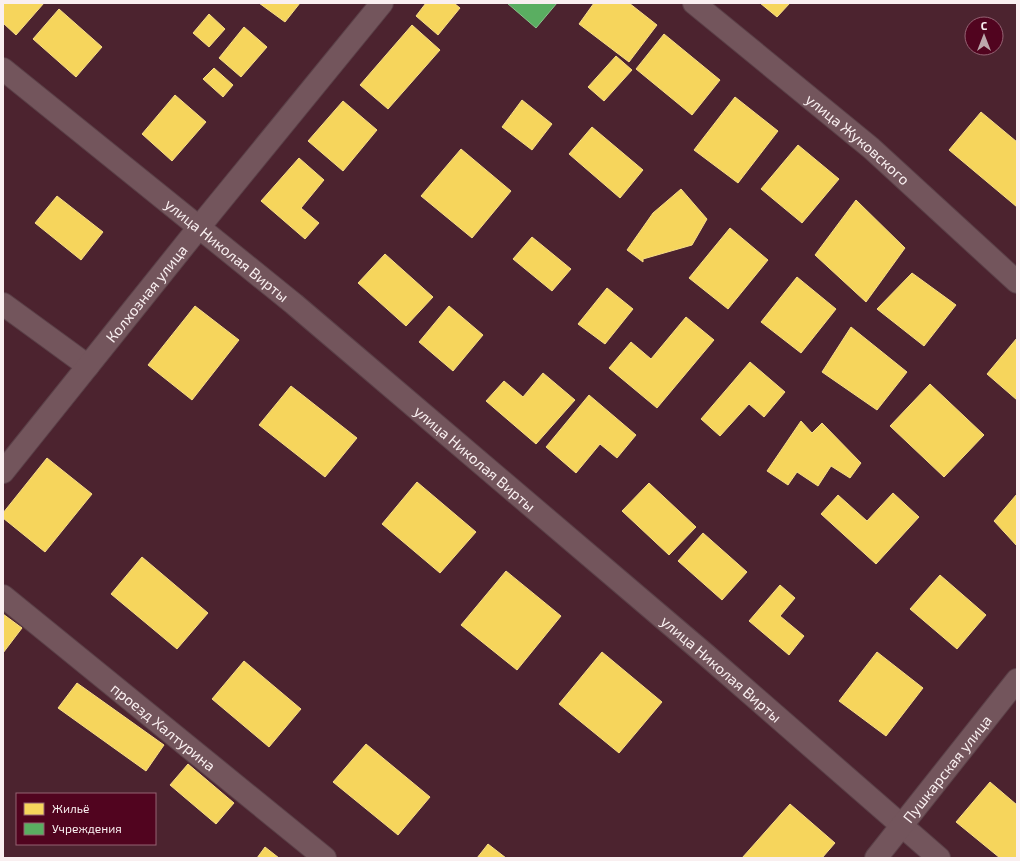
<svg xmlns="http://www.w3.org/2000/svg" width="1020" height="861" font-family="'Exo 2',sans-serif">
<style>
.homes{fill:#f6d55c;stroke:#f7dd88}
.public{fill:#5aae61;stroke:#8ac28c}
.lines{fill:none;stroke-linecap:round;stroke-linejoin:round}
.street-casing{stroke:#5b4048;stroke-width:24}
.street{stroke:#73555c;stroke-width:22}
.labels{text-anchor:middle;dominant-baseline:central;stroke-width:4;stroke-linejoin:round;paint-order:stroke}
.street-label{font-size:15px;fill:#f9eff0;stroke:#51041f}
</style>
<rect width="100%" height="100%" fill="#4c232f"/>
<path class="homes" d="M 3,3 L 44,3 L 16,35 L 3,23 Z
M 259,3 L 300,3 L 285,22 Z
M 426,3 L 454,3 L 460,8 L 438,35 L 416,16 Z
M 594,3 L 629,3 L 657,25 L 629,62 L 579,24 Z
M 760,3 L 790,3 L 777,17 Z
M 59,9 L 102,47 L 76,77 L 33,39 Z
M 209,14 L 225,29 L 209,47 L 193,33 Z
M 412,25 L 440,50 L 388,109 L 360,85 Z
M 244,27 L 267,47 L 241,77 L 219,58 Z
M 664,34 L 720,80 L 692,115 L 636,69 Z
M 616,56 L 632,70 L 604,101 L 588,87 Z
M 214,68 L 233,85 L 223,97 L 203,79 Z
M 175,95 L 206,122 L 172,161 L 142,134 Z
M 735,97 L 778,131 L 738,183 L 694,150 Z
M 522,100 L 552,124 L 532,150 L 502,127 Z
M 343,101 L 377,130 L 343,171 L 308,141 Z
M 981,112 L 1017,142 L 1017,207 L 949,150 Z
M 592,127 L 643,170 L 620,198 L 569,154 Z
M 798,145 L 839,179 L 802,223 L 761,189 Z
M 461,149 L 511,191 L 472,238 L 421,196 Z
M 299,158 L 324,180 L 301,208 L 319,223 L 305,239 L 261,201 Z
M 681,189 L 707,219 L 692,245 L 643,259 L 643,262 L 627,250 L 653,213 Z
M 57,196 L 103,232 L 81,260 L 35,223 Z
M 856,200 L 905,248 L 866,302 L 815,255 Z
M 730,228 L 768,260 L 728,309 L 689,278 Z
M 532,237 L 571,269 L 552,291 L 513,259 Z
M 385,254 L 433,297 L 406,326 L 358,283 Z
M 912,273 L 956,305 L 924,346 L 877,309 Z
M 797,277 L 836,309 L 801,353 L 761,322 Z
M 607,288 L 633,309 L 605,344 L 578,324 Z
M 195,306 L 239,340 L 192,400 L 148,365 Z
M 449,306 L 483,335 L 453,371 L 419,342 Z
M 686,317 L 714,340 L 657,408 L 609,368 L 631,342 L 651,359 Z
M 851,327 L 907,372 L 877,410 L 822,372 Z
M 1017,338 L 1017,400 L 987,374 Z
M 750,362 L 785,392 L 764,417 L 749,404 L 720,436 L 701,419 Z
M 543,373 L 575,400 L 536,444 L 486,401 L 504,381 L 523,397 Z
M 930,384 L 984,435 L 944,477 L 890,426 Z
M 291,386 L 357,438 L 325,477 L 259,425 Z
M 589,395 L 636,435 L 617,458 L 600,444 L 576,473 L 546,447 Z
M 801,421 L 812,433 L 822,423 L 861,463 L 850,478 L 831,466 L 818,486 L 797,472 L 788,485 L 767,471 Z
M 47,458 L 92,494 L 45,552 L 3,518 L 3,513 Z
M 417,482 L 476,532 L 440,573 L 382,524 Z
M 649,483 L 696,527 L 669,555 L 622,511 Z
M 893,493 L 919,517 L 876,564 L 821,514 L 838,495 L 867,521 Z
M 1017,494 L 1017,546 L 994,521 Z
M 703,533 L 747,572 L 722,600 L 678,561 Z
M 142,557 L 208,613 L 177,649 L 111,594 Z
M 506,571 L 561,616 L 517,670 L 461,625 Z
M 940,575 L 986,615 L 957,649 L 910,609 Z
M 780,585 L 795,598 L 780,616 L 804,636 L 789,655 L 749,621 Z
M 3,614 L 22,628 L 3,653 Z
M 602,652 L 662,702 L 619,753 L 559,704 Z
M 877,652 L 923,688 L 886,736 L 839,701 Z
M 244,661 L 301,709 L 269,747 L 212,699 Z
M 77,683 L 164,745 L 146,771 L 58,708 Z
M 366,744 L 430,797 L 398,835 L 333,782 Z
M 188,764 L 234,803 L 216,824 L 170,785 Z
M 990,782 L 1017,805 L 1017,858 L 1000,858 L 956,822 Z
M 790,804 L 835,843 L 822,858 L 742,858 Z
M 488,844 L 506,858 L 477,858 Z
M 265,847 L 279,858 L 257,858 Z"/>
<path class="public" d="M 507,3 L 557,3 L 536,28 Z"/>
<g class="lines">
<defs>
<g id="street">
<path id="s1" d="M 694,3 L 871,148 L 1017,282"/>
<path id="s2" d="M 3,69 L 294,304 L 705,654 L 939,858"/>
<path d="M 3,304 L 88,366"/>
<path id="s3" d="M 3,472 L 200,226 L 382,3"/>
<path id="s4" d="M 3,596 L 325,858"/>
<path id="s5" d="M 876,858 L 1017,680"/>
</g>
</defs>
<use href="#street" class="street-casing"/>
<use href="#street" class="street"/>
</g>
<g class="labels">
<g class="street-label">
<text stroke="none"><textPath href="#s1" startOffset="213">улица Жуковского</textPath></text>
<text stroke="none"><textPath href="#s2" startOffset="288">улица Николая Вирты</textPath></text>
<text stroke="none"><textPath href="#s3" startOffset="229">Колхозная улица</textPath></text>
<text stroke="none"><textPath href="#s2" startOffset="612">улица Николая Вирты</textPath></text>
<text stroke="none"><textPath href="#s2" startOffset="936">улица Николая Вирты</textPath></text>
<text stroke="none"><textPath href="#s4" startOffset="207">проезд Халтурина</textPath></text>
<text stroke="none"><textPath href="#s5" startOffset="114">Пушкарская улица</textPath></text>
</g>
</g>
<rect width="1020" height="861" fill="none" stroke="#f9eff0" stroke-width="8"/>
<rect x="16" y="793" width="140" height="52" fill="#51041f" stroke="#946273"/>
<rect x="24" y="803" width="20" height="12" fill="#f6d55c" stroke="#946273"/>
<text x="52" y="813" font-size="12" fill="#f9eff0">Жильё</text>
<rect x="24" y="823" width="20" height="12" fill="#5aae61" stroke="#946273"/>
<text x="52" y="833" font-size="12" fill="#f9eff0">Учреждения</text>
<g transform="translate(984 36)"><circle r="19" fill="#51041f" stroke="#946273"/>
<path d="M0-3L7 15L0 10L-7 15Z" fill="#bca8ac"/>
<text y="-6" font-size="11" font-weight="bold" text-anchor="middle" fill="#f9eff0">С</text>
</g>
</svg>
